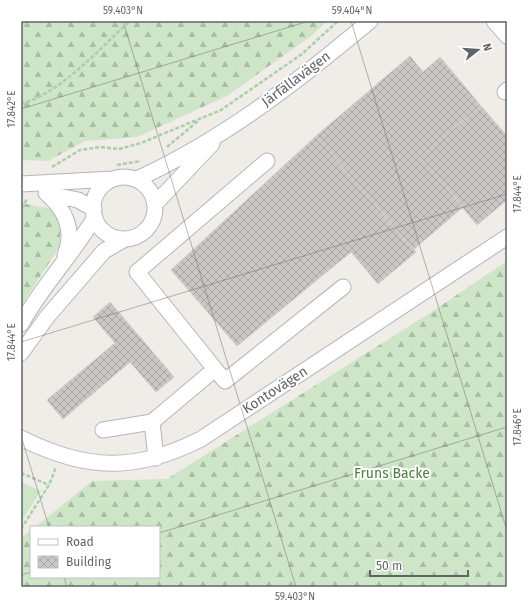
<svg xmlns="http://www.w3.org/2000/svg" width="528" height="608" font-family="'Fira Sans',sans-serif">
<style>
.forest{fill:url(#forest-firs)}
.park{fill:#cee5c7}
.building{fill:url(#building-cross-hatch);stroke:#d4cdc6}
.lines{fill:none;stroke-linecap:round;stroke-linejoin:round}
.minor-casing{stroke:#b3b6b8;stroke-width:17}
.path{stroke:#a8d0a9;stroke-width:2.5;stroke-dasharray:4 2;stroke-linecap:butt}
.minor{stroke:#fff;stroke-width:15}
.ticks{fill:none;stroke:#5f6466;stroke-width:1;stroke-opacity:0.45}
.labels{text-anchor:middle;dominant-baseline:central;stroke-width:4;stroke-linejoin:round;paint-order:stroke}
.street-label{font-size:14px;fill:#5f6466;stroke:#fff}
.park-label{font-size:14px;fill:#48803c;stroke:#fff}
.neatline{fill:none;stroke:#5f6466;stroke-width:1.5}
.ticks-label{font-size:10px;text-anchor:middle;fill:#5f6466}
</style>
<defs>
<pattern id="forest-firs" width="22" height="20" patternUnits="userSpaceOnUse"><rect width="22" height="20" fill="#cee5c7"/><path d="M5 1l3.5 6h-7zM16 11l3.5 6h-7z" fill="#aabda5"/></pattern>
<pattern id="building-cross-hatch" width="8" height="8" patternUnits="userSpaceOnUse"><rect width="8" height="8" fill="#cbc7c4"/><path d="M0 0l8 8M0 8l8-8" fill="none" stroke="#a8a5a3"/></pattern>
</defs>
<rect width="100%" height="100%" fill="#f0ece8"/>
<path class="forest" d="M 21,21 L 327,21 L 311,36 L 227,96 L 137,137 L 85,141 L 48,161 L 21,160 Z
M 21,203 L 53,209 L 60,222 L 60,246 L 21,306 Z
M 507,261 L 507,587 L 21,587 L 21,538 L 31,530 L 31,577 L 159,577 L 159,527 L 35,527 L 92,481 L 167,479 L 430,313 Z"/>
<path class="park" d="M 21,482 L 41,491 L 21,522 Z"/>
<path class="building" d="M 410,56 L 423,72 L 440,57 L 481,106 L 420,157 L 463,207 L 413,250 L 316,136 Z
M 481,106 L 507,136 L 507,200 L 477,225 L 420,157 Z
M 316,136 L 416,252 L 378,284 L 351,252 L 237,346 L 171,270 Z
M 110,302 L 174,377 L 156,392 L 130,362 L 63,419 L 47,400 L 115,343 L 93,317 Z"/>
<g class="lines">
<defs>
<path id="minor" d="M 494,21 L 507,36
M 505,92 L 507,90
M93 208a31 31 0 1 1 62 0a31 31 0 1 1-62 0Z
M 137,179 C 224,139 297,82 370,21
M 21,184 L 113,179
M 46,193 C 66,210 75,231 65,256
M 48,194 L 78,200 L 94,209
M 155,204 L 212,144
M 21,324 C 42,286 73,254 95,217
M 21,353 L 47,317 L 104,251 L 125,239
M 215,369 L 137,272 L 267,161
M 103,430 L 152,422
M 21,438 C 86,471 136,472 201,439 L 507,237
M 156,458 L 152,422 L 215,369 L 225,381 L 343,287"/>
</defs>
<use href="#minor" class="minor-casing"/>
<path class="path" d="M 21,104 C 62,92 99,49 130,21
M 167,147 L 198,121
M 117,165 L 141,161
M 52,167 L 80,150 L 100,147 L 119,149 L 141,143 L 221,110 L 302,54 L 338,21
M 21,208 L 28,198
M 21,473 L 49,485
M 21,529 L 49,485 L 56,467"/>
<use href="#minor" class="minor"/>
</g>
<path class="ticks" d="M 123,21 L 296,587M 351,21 L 507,531M 21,109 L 309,21M 21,342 L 507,194M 21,436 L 49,527M 159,533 L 507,427M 21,575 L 31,572M 64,577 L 67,587"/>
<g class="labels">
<g class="street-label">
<text transform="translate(296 79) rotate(-37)">Järfällavägen</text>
<text transform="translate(275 390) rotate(-33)">Kontovägen</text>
</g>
<g class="park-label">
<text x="392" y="473">Fruns Backe</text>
</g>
</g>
<rect width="528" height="608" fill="none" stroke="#ffffff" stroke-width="44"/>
<rect x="30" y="526" width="130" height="52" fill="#ffffff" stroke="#bfc1c2"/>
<rect x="38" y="539" width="20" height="6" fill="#ffffff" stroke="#bfc1c2"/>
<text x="66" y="546" font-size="12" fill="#5f6466">Road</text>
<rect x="38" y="556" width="20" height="12" fill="url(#building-cross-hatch)" stroke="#bfc1c2"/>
<text x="66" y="566" font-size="12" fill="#5f6466">Building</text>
<g transform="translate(478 50) rotate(73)" stroke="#ffffff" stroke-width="3" paint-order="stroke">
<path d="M0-3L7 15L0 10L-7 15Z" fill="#5f6466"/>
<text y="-6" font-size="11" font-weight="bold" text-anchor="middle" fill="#5f6466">N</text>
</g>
<path d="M370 570v6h98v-6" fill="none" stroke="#5f6466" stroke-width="2"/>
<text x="376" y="570" font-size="12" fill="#5f6466" stroke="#ffffff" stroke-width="3" paint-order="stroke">50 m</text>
<rect x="22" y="22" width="484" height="564" class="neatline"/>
<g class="ticks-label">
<text x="123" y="14">59.403°N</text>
<text x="352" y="14">59.404°N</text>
<text transform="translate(11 109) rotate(-90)" y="4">17.842°E</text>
<text transform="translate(517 194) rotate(-90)" y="4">17.844°E</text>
<text transform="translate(11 342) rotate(-90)" y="4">17.844°E</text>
<text transform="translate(517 427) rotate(-90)" y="4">17.846°E</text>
<text x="295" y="600">59.403°N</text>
</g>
</svg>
